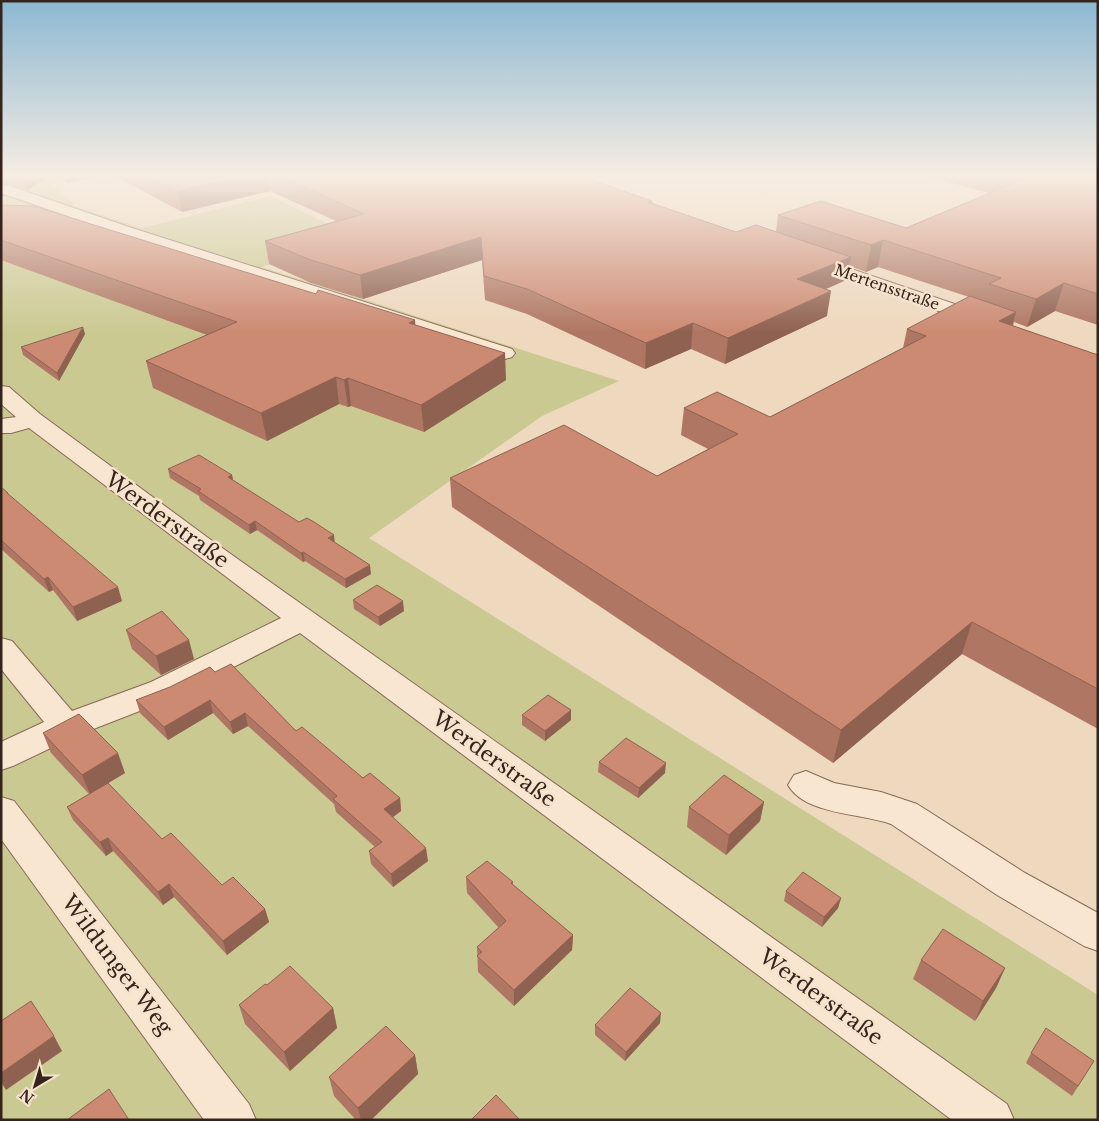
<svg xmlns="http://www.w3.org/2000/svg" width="1099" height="1121" font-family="'Libre Baskerville',serif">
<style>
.green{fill:#cbc992}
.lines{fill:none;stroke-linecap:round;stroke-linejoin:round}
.minor-casing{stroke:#866857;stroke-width:2}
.minor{fill:#f9e6d1;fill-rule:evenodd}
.wall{fill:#af7763}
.shaded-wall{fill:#8f6150}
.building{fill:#cc8a73;stroke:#8f6150}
.labels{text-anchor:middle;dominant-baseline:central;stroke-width:5;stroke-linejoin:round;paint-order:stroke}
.far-street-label{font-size:15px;fill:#35241c;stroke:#f5e3cd}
.near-street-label{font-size:21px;fill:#35241c;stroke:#f5e3cd}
</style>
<rect width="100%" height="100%" fill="#eed8be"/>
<path class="green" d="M 1,175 L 43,175 L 76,207 L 142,228 L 270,196 L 358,238 L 262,267 L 619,381 L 542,416 L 369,538 L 1098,995 L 1098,1120 L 1,1120 Z"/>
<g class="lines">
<defs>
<path id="minor" d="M 1,185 L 10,186 L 129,227 L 512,349 L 515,353 L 512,357 L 505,359 L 498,357 L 117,233 L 1,193 Z
M 813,256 L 990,316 L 993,320 L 990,324 L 983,326 L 976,324 L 807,265 L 804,261 L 807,257 Z
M 1,386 L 9,387 L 40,414 L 211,540 L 1007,1104 L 1014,1120 L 952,1120 L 300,633 L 173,698 L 78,735 L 13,766 L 1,770 L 1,742 L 44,722 L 1,669 L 1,638 L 12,641 L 72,711 L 151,682 L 281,618 L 29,428 L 11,433 L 1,433 L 1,419 L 16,417 L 1,404 Z
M 806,771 L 834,783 L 881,792 L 917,804 L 1025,873 L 1098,913 L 1098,951 L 1084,946 L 997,895 L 891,824 C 861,813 805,815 788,785 L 794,775 Z
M 1,797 L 14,801 L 249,1104 L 256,1120 L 204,1120 L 1,839 Z"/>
</defs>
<use href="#minor" class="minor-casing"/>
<use href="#minor" class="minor"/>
</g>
<path class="wall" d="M 1,175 L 50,175 L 28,190 L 1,183 Z
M 60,175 L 103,175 L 67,183 Z
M 113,175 L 577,175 L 652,201 L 652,203 L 736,232 L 776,232 L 778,215 L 906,228 L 989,193 L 934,178 L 935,175 L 1098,175 L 1098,325 L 1055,311 L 1027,327 L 1014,322 L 1013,326 L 1098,355 L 1098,729 L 962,654 L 833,763 L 452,507 L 450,478 L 657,476 L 708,449 L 681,435 L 684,408 L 770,417 L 903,348 L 907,329 L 969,297 L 878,267 L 866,272 L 849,266 L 846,280 L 826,289 L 827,316 L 725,364 L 691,349 L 645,369 L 527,314 L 485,300 L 482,260 L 363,299 L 311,283 L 269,264 L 265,241 L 336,221 L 270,191 L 182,212 Z
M 1,205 L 316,294 L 415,320 L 415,325 L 506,380 L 424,432 L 351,406 L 348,407 L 339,404 L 267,441 L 153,388 L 146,361 L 207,335 L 1,260 Z
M 85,334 L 59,381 L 23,355 L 21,347 Z
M 168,469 L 232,475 L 233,481 L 299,522 L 335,543 L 371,574 L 346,588 L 305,561 L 303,562 L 257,530 L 250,534 L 200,500 L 199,496 L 170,478 Z
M 1,487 L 8,493 L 9,495 L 122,601 L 77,621 L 53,590 L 49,592 L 1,549 Z
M 353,600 L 404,611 L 380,626 L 354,609 Z
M 126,630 L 194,659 L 161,675 L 132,649 Z
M 215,672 L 363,778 L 400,798 L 401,811 L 393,817 L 428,861 L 393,887 L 371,864 L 369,851 L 375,847 L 336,812 L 334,804 L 248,726 L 233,734 L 213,713 L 168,740 L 140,713 L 136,700 Z
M 522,715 L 571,720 L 545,741 L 522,725 Z
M 43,733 L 125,773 L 108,783 L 162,839 L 222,885 L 265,909 L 269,922 L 227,955 L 174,897 L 163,905 L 113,851 L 106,856 L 73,820 L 67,807 L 89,794 L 51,753 Z
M 599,762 L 665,773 L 638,798 L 598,772 Z
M 764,802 L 760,821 L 726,855 L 687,827 L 689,807 Z
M 466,877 L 513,882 L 513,885 L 573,935 L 572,950 L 514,1006 L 478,972 L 477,947 L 499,928 L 467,893 Z
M 786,891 L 841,898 L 838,908 L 822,927 L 784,901 Z
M 921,960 L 1005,968 L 996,988 L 975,1021 L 913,979 Z
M 267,985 L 333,1008 L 337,1028 L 290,1071 L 245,1024 L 239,1005 Z
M 660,1023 L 625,1061 L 595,1035 L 595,1025 Z
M 1031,1053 L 1094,1061 L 1072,1096 L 1026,1063 Z
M 415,1055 L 418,1074 L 371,1120 L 356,1120 L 334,1096 L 329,1077 Z"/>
<path class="shaded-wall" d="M 24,175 L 50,175 L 28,190 Z
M 65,175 L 103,175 L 67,183 Z
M 246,175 L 268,175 L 270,191 L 182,212 L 178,191 Z
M 1,186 L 4,196 L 1,197 Z
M 481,237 L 482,260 L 363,299 L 360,275 Z
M 883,240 L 878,267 L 866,272 L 871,245 Z
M 851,257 L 846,280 L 794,303 L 797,279 Z
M 1064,283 L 1055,311 L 1027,327 L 1036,299 Z
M 831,291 L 827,316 L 725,364 L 728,338 Z
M 1016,312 L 1009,337 L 999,321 Z
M 415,320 L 417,345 L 409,323 Z
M 693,323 L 691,349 L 645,369 L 646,343 Z
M 83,327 L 85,334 L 59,381 L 57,373 Z
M 505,353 L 506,380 L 424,432 L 421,405 Z
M 336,377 L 339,404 L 267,441 L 261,413 Z
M 348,378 L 351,406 L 348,407 L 344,380 Z
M 232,475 L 234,484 L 228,477 Z
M 255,521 L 257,530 L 250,534 L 249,525 Z
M 334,535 L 335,545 L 328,538 Z
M 303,552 L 305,561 L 303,562 L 301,553 Z
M 370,565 L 371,574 L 346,588 L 345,579 Z
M 48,577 L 53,590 L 49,592 L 44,579 Z
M 118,587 L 122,601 L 77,621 L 73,607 Z
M 403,601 L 404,611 L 380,626 L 378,617 Z
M 972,622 L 962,654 L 833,763 L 841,730 Z
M 189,640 L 194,659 L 161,675 L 156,656 Z
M 210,700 L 213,713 L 168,740 L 164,727 Z
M 571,710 L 571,720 L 545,741 L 545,731 Z
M 245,713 L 248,726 L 233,734 L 230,722 Z
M 118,753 L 125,773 L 90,794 L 82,775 Z
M 666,763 L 665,773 L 638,798 L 639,788 Z
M 400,798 L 401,811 L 386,822 L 384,809 Z
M 764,802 L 760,821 L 726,855 L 729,835 Z
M 108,838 L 113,851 L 106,856 L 100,842 Z
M 426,848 L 428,861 L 393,887 L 391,874 Z
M 169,884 L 174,897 L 163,905 L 158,892 Z
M 841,898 L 838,908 L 822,927 L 824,917 Z
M 265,909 L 269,922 L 227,955 L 223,941 Z
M 573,935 L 572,950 L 514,1006 L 514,990 Z
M 1005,968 L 996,988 L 975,1021 L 983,1001 Z
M 333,1008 L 337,1028 L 290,1071 L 284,1052 Z
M 661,1013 L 660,1023 L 625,1061 L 626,1052 Z
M 54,1036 L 62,1051 L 6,1090 L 1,1082 L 1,1073 Z
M 415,1055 L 418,1074 L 371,1120 L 361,1120 L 358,1108 Z"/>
<path class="building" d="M 146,175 L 246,175 L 178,191 Z
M 278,175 L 577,175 L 652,201 L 648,202 L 736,232 L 756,225 L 851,257 L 797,279 L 831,291 L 728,338 L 693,323 L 646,343 L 527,289 L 484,276 L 481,237 L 360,275 L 308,259 L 265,241 L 364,214 Z
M 1015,175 L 1098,175 L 1098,294 L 1064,283 L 1036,299 L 989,284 L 1001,278 L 883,240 L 871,245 L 778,215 L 821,201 L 906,228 L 1026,178 Z
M 1,205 L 33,206 L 316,294 L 318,290 L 415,320 L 409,323 L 505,353 L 421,405 L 348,378 L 344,380 L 336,377 L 261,413 L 146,361 L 237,322 L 1,240 Z
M 970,296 L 1016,312 L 999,321 L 1098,355 L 1098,689 L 972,622 L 841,730 L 450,478 L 564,425 L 657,476 L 738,434 L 684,408 L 717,392 L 770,417 L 926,336 L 907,329 Z
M 83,327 L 57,373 L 21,347 Z
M 199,455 L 232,475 L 228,477 L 299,522 L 307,518 L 314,522 L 334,535 L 328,538 L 370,565 L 345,579 L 303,552 L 301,553 L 255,521 L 249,525 L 198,491 L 201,489 L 168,469 Z
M 1,487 L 8,493 L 7,493 L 118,587 L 73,607 L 48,577 L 44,579 L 1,540 Z
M 377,585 L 403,601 L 378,617 L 353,600 Z
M 162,611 L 189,640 L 156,656 L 126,630 Z
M 231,664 L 296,731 L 302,727 L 363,778 L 370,773 L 400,798 L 384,809 L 426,848 L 391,874 L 369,851 L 382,842 L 333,799 L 337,796 L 245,713 L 230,722 L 210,700 L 164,727 L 136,700 L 170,687 L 210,667 L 215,672 Z
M 548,695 L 571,710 L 545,731 L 522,715 Z
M 79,714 L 118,753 L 82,775 L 43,733 Z
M 626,738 L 666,763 L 639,788 L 599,762 Z
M 724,775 L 764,802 L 729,835 L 689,807 Z
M 108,783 L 162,839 L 171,833 L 222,885 L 233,877 L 265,909 L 223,941 L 169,884 L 158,892 L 108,838 L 100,842 L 67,807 Z
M 487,861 L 513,882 L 511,883 L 573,935 L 514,990 L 477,956 L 482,952 L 477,947 L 506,921 L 466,877 Z
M 803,872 L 841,898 L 824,917 L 786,891 Z
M 943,929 L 1005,968 L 983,1001 L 921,960 Z
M 290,966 L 333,1008 L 284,1052 L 239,1005 L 265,984 L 267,985 Z
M 630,988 L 661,1013 L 626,1052 L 595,1025 Z
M 31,1001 L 54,1036 L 1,1073 L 1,1021 Z
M 386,1026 L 415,1055 L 358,1108 L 329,1077 Z
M 1046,1028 L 1094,1061 L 1078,1086 L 1031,1053 Z
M 109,1089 L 129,1120 L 67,1120 Z
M 496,1095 L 520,1120 L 471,1120 Z"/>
<linearGradient id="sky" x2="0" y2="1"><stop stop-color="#8bb8d2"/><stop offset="0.53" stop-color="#f7ede2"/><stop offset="1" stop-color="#f7ede2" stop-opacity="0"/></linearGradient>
<rect width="1099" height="332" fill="url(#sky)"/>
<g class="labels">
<g class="far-street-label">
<text transform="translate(887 287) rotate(19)">Mertensstraße</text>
</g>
<g class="near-street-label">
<text transform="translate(167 520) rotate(36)">Werderstraße</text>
<text transform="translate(494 759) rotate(36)">Werderstraße</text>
<text transform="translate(117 965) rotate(53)">Wildunger Weg</text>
<text transform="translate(821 997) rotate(36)">Werderstraße</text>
</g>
</g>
<rect width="1099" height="1121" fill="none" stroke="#35241c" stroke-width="5"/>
<g transform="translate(35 1086) rotate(218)" stroke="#f5e3cd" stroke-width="4" paint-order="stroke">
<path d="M0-4L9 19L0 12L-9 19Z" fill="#35241c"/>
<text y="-8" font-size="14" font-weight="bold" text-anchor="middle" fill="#35241c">N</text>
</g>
</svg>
